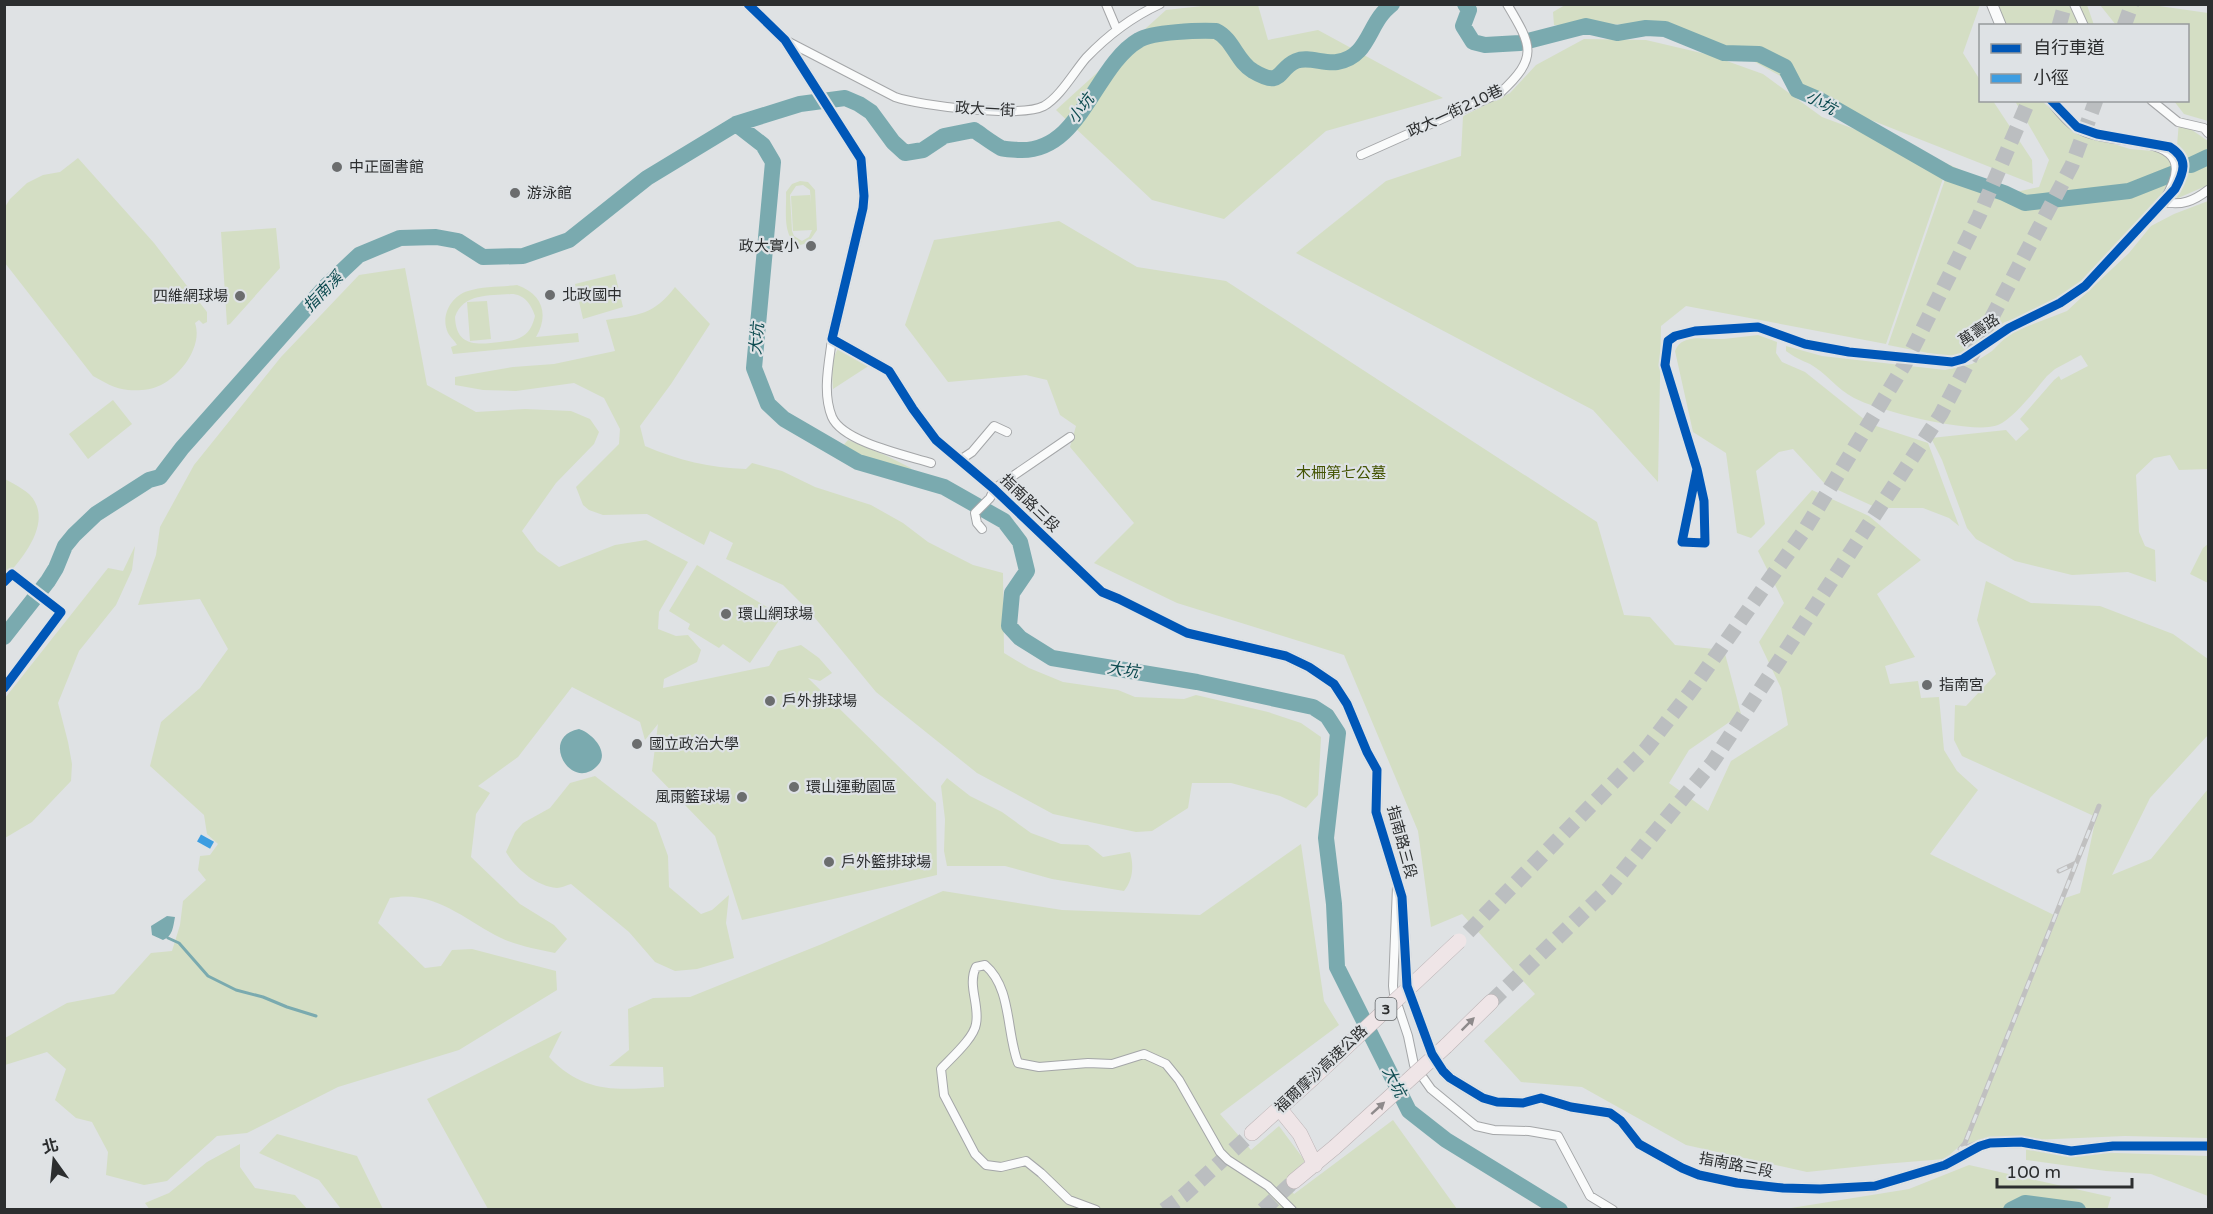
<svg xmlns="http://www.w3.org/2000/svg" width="2213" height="1214" font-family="'Varela Round','Noto Sans TC',sans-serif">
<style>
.green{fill:#d4dec4;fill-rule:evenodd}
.water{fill:#7aaaaf}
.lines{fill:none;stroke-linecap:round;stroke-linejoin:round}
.stream{stroke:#7aaaaf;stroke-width:3}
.river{stroke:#7aaaaf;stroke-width:16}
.motorway-tunnel{stroke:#bbbec0;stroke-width:15;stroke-dasharray:15 8;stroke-linecap:butt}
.minor-casing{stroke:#a4a6a8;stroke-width:10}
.tertiary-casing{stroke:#a4a6a8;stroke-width:12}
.motorway-casing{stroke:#bcb4b6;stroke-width:16}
.minor{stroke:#fafbfb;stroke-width:8}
.tertiary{stroke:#fafbfb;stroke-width:10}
.motorway{stroke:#efe5e7;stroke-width:15}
.rail-casing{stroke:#c0c0c0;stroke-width:5}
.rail{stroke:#dee2e5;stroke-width:3;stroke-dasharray:9;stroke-linecap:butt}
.motorway-bridge-casing{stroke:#bcb4b6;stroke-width:16;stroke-linecap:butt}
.motorway-bridge{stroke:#efe5e7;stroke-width:15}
.quiet{stroke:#3d9de1;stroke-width:8;stroke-dasharray:15 8;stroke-linecap:butt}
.cycleway-casing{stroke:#dee2e5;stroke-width:13}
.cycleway{stroke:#0057b8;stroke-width:9}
.oneway{fill:#8e8a8b}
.poi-dot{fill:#6b6d6e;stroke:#dee2e5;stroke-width:2}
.labels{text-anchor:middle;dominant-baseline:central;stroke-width:4.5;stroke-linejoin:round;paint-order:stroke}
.shield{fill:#dee2e5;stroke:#616466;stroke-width:1.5}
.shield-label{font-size:14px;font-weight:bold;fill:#2c2e2f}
.street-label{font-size:15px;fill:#2c2e2f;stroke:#dee2e5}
.poi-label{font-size:15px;fill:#2c2e2f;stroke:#dee2e5;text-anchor:start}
.park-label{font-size:15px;fill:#445403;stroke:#dee2e5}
.water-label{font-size:16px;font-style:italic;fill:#0d4b50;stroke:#dee2e5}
</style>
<rect width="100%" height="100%" fill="#dfe2e4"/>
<path class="green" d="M 1211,5 L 1258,5 L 1268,40 L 1318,30 L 1443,98 L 1326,131 L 1224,219 L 1152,200 L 1056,110 L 1166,10 Z
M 1565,5 L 1980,5 L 1963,53 L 1980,80 L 1980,100 L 1993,101 L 2032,160 L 2033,184 L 1833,105 L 1733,50 L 1659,24 L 1554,25 L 1553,12 Z
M 1997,5 L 2087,5 L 2094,25 L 2006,25 Z
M 2100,5 L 2152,5 L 2208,13 L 2208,121 L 2184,114 L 2174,101 L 2188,100 L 2188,26 L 2116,25 Z
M 1584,39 L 1646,40 L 1710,55 L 1763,74 L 1822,117 L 1948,164 L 1886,344 L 1686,306 L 1661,326 L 1658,482 L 1593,410 L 1296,253 L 1386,181 L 1461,156 L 1463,116 L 1510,93 L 1536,65 Z
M 2015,101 L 2042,101 L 2068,125 L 2085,135 L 2130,149 L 2164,152 L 2177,164 L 2161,196 L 2118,247 L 2071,292 L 2047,308 L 2005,322 L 1997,327 L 1982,344 L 1964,355 L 1953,358 L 1888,345 L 1950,165 L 2012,193 L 2039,187 L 2049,160 Z
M 2179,121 L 2208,141 L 2208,185 L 2176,199 L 2189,169 L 2185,157 L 2177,146 Z
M 78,158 L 154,243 L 207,312 L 207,322 L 203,324 L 199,320 L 195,323 C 203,346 181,375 161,385 C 151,390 138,391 128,390 C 115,389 104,382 93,376 L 5,263 L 5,207 L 10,199 L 27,183 L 43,175 L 60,172 Z
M 800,181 L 808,182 L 815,190 L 817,230 L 808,243 L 800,245 C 781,239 787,208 786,192 L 792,184 ZM 803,185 L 810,190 L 811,204 L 810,195 L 791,196 L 793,231 L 812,230 L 809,237 L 802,241 L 794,236 L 792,231 L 790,195 L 796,186 Z
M 2208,201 L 2208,469 L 2179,470 L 2170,455 L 2154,458 L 2136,475 L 2139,532 L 2145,546 L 2155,550 L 2156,582 L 2128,572 L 2072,575 L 2015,561 L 1976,539 L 1967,528 L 1942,460 L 1931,438 L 2006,430 L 2016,441 L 2029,429 L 2020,419 L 2054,380 L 2059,376 L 2061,380 L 2088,366 L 2081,355 L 2055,369 L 2047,376 C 2036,389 2013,419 1998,425 C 1973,435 1879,411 1854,398 C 1837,389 1826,373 1810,364 C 1801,360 1794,357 1786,351 L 1786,346 L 1822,356 L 1945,370 L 1972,364 L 1992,351 L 2010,333 L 2067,311 L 2129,253 L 2151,226 L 2174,214 Z
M 1059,221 L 1137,267 L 1226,281 L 1597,522 L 1624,615 L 1650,617 L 1675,645 L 1724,650 L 1741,714 L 1689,750 L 1669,783 L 1708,811 L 1731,761 L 1788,725 L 1781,688 L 1759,642 L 1784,603 L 1758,551 L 1812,490 L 1869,516 L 1921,560 L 1877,594 L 1915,657 L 1885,666 L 1890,684 L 1918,681 L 1921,698 L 1939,697 L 1944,750 L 1957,771 L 1978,790 L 1930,854 L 2054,915 L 1963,1143 L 1945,1159 L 1883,1164 L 1807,1172 L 1686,1145 L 1582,1087 L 1521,1082 L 1484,1041 L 1535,994 L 1462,914 L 1431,927 L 1418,831 L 1344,655 L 1177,603 L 1094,563 L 1134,523 L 1070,447 L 1076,426 L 1060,415 L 1047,380 L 1026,375 L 948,382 L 905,325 L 934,240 Z
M 276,228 L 280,268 L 230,324 L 227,325 L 221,232 Z
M 405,268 L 427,385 L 476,412 L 525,409 L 571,411 L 590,419 L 599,432 L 594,444 L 556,483 L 522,531 L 537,551 L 559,567 L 615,545 L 646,540 L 688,562 L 659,612 L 658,629 L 676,636 L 688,635 L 701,650 L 697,662 L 664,679 L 663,688 L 769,666 L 778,651 L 801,645 L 819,658 L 832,673 L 820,681 L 808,678 L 936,803 L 937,875 L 742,920 L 715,836 L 652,771 L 658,724 L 645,740 L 640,722 L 572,687 L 518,757 L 478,786 L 490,793 L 476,814 L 471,857 L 520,904 L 554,925 L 567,939 L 555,953 C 537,949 518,946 501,938 C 465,920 434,889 390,898 L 378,923 L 425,968 L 441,966 L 452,950 L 472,949 L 556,971 L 557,990 L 459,1050 L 338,1087 L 247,1133 L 217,1136 L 167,1181 L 144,1185 L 106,1175 L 108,1152 L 92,1122 L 76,1118 L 55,1100 L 66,1069 L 47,1052 L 5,1065 L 5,1038 L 67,1003 L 114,994 L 151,953 L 172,951 L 180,925 L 183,901 L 206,880 L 198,870 L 200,856 L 210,855 L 218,844 L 207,834 L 204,815 L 150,766 L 161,722 L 200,688 L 228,649 L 200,599 L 138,605 L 156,555 L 160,527 L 194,465 L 281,357 L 359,275 Z
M 615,274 L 623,307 L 583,319 L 575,284 Z
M 517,285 C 543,294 549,315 536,337 L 578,333 L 579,342 L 453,354 L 451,347 L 457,345 C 455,341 450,337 448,333 C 440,316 451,296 468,291 C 483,286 501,287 517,285 ZM 511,294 C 524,294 531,304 535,316 C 533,324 530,332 523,336 C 516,341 508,341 500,342 C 477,345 456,347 455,317 C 463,293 490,296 511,294 Z
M 675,287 L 710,324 L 671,384 L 640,426 L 645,446 C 677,460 711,468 746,469 L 752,463 L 782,471 L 815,487 L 871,505 L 903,523 L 928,542 L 973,565 L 1003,573 L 1004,653 L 1029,668 L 1063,682 L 1118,690 L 1135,697 L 1184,699 L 1196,695 L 1268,712 L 1301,723 L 1321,737 L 1318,795 L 1306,808 L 1280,796 L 1231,783 L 1192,783 L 1188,808 L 1152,831 L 1136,832 L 1053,814 L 977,773 L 876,692 L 810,612 L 783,585 L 726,559 L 733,543 L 710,531 L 704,545 L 647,514 L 603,515 L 589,510 L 583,505 L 576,487 L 619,444 L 620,429 L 604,398 L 574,383 L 516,391 L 483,390 L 455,385 L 455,377 L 513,367 L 554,364 L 615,351 L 606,320 C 638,315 654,315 675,287 Z
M 487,301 L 491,339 L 470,341 L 467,302 Z
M 1758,335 L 1777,342 L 1776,353 L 1782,362 L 1805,372 L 1870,424 L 1928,443 L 1959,526 L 1949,518 L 1923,508 L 1877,508 L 1825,484 L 1793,449 L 1779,452 L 1756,471 L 1765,524 L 1751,538 L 1737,533 L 1726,453 L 1693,432 L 1675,351 C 1682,332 1707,340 1724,339 C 1735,338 1747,336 1758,335 Z
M 838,349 L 870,365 L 833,389 C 832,377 831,359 838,349 Z
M 113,400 L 132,424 L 88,459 L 69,434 Z
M 848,440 L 887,456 L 913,469 C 887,466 864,461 841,448 Z
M 5,479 C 15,485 30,491 35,502 C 49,528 20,561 5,578 Z
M 2208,544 L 2208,583 L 2190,574 L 2203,548 Z
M 135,546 L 132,570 L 116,605 L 79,651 L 58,703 L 68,742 L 72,764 L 71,781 L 32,822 L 5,838 L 5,698 L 108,568 L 123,571 Z
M 697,565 L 782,616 L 750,663 L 723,644 L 719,648 L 688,629 L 690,624 L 669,611 Z
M 1986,581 L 2031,603 L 2100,606 L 2173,634 L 2208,659 L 2208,735 L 2150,798 L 2112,875 L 2151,859 L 2208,789 L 2208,1138 L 2125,1136 L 1967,1143 L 2065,898 L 2080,893 L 2096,817 L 1962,756 L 1954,740 L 1955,705 L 1966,706 L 1996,674 L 1977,620 Z
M 595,776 L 656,823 L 668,856 L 669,887 L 701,914 L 712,910 L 729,895 L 726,923 L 734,958 L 697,969 L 675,971 L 655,962 L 629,932 L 571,884 C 567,885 561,888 557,888 C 536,886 516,869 506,852 L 515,832 L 523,823 L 550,808 L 570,783 Z
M 947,778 L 970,796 L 1002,812 L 1031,833 L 1061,844 L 1088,845 L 1103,857 L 1130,852 C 1134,866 1133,880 1124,891 L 1052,879 L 1005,866 L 947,866 L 944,851 L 945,819 L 941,786 Z
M 1301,844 L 1324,1001 L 1339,1025 L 1220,1114 L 1251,1150 L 1279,1126 L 1305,1161 L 1283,1182 L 1294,1194 L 1393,1120 L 1457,1209 L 1337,1208 L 1332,1210 L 488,1209 L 427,1099 L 562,1031 L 549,1057 C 584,1094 617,1090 664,1087 L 663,1067 L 609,1066 L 629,1050 L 628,1009 L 653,998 L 690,997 L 822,944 L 943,891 L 1062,910 L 1200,915 Z
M 277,1134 L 357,1156 L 383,1209 L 341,1209 L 319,1180 L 259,1153 Z
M 240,1144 L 240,1167 L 255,1188 L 295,1195 L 307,1209 L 150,1210 L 145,1203 L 169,1193 L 207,1162 Z
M 2026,1150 L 2208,1156 L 2208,1196 L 2151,1174 L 2106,1171 L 2026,1160 Z
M 1969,1165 L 2111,1197 L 2107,1210 L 1785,1209 L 1909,1189 Z"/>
<path class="water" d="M 579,729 C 592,733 610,752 598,765 C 572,794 538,737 579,729 Z
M 167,916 L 175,917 C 173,927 173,936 163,940 L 152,935 L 151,926 Z"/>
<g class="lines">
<path class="stream" d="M 168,938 L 179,943 L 208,976 L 236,990 L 263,997 L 287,1007 L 316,1016"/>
<path class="river" d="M 1465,4 L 1469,10 L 1463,26 L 1473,42 L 1485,45 L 1520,43 L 1586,26 L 1617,33 L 1646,28 L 1665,29 L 1724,53 L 1759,54 L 1785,67 L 1797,90 L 1818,99 L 1949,174 L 2004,193 L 2025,203 L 2129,191 L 2177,172
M 736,124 L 763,145 L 773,162 L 754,368 L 768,404 L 784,419 L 858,462 L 944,487 L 1004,521 L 1020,542 L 1027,571 L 1012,593 L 1009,626 L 1020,638 L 1052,658 L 1197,682 L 1313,707 L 1327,716 L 1338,733 L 1326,838 L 1334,904 L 1337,967 L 1409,1111 L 1446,1140 L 1560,1210
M 2191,165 L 2208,157
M 4,637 L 48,581 L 56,568 L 65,546 L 74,535 L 96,514 L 149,480 L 160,477 L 182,448 L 325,287 L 359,255 L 400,238 L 436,237 L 458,241 L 483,257 L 523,256 L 569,240 L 647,178 L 736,124 L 800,104 L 845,98 L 859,104 L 871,112 L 893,142 L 905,153 L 923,150 L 944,136 L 974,130 C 983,136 992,143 1001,148 C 1006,150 1013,149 1019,150 C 1081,153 1094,66 1139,40 C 1152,32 1200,30 1216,31 C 1233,39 1237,62 1253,71 C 1283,89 1277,69 1296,61 C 1308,56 1324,64 1337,62 C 1365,58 1368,31 1382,14 C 1385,10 1389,7 1392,4
M 2011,1210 L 2025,1203 L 2078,1210"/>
<path class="motorway-tunnel" d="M 2059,26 L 2065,4
M 2124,26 L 2132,4
M 1468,932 L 1645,750 L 1690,692 L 1804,531 L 1906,362 L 1979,216 L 2029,100
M 1491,1002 L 1609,888 L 1712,763 L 1941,414 L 2072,165 L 2096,100
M 1164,1210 L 1183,1196 L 1252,1133
M 1263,1210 L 1294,1181"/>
<defs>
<path id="minor" d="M 1106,4 L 1117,30
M 2074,4 L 2084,26
M 785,40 L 895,97 C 920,106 1021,118 1044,106 C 1060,97 1074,72 1086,58 C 1108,35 1132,17 1160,4
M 2151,100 L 2178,122 L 2204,128 L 2208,133
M 1361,155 L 1500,93 C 1539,57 1532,46 1507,4
M 832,339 C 829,363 822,393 832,417 C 843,442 905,455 931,463
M 960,460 L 972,452 L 994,426 L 1007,432
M 1697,469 L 1682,542 L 1705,543 L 1704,501 L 1697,469 L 1665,365 L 1668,341 L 1675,336 L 1695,331 L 1758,327 L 1805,344 L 1849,352 L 1952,362 L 1963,359 L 2009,328 L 2060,303 L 2085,286 L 2164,202 C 2181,206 2194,201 2208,190
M 982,529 L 977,523 L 975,513 L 990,498 L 994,489 L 1070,437
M 1397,887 L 1393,986 L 1394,994 L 1408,1036 L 1414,1065 L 1431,1089 L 1476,1126 L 1494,1130 L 1529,1131 L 1558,1136 L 1590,1196 L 1613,1210
M 1096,1210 L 1069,1200 L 1041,1173 L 1026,1161 L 1001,1167 L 986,1165 L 975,1154 L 944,1095 L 941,1069 C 951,1058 974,1038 976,1024 C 980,1005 967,985 976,967 L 985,965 C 1012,988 1006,1032 1018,1063 L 1039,1067 L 1088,1063 L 1112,1064 L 1144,1054 L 1166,1064 L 1179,1080 L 1220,1152 L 1228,1160 L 1268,1186 L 1292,1210"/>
<path id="tertiary" d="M 748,4 L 785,40 L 861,159 L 864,196 L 863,208 L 832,339 L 889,371 L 913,409 L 936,440 L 994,489 L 1102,592 L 1119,599 L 1187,633 L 1286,656 L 1309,667 L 1334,684 L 1347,704 L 1367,752 L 1377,770 L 1376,812 L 1402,897 L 1407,986 L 1432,1054 L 1443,1071 L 1450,1078 L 1483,1098 L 1497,1102 L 1523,1103 L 1541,1098 L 1571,1107 L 1610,1113 L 1621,1121 L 1639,1144 L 1682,1168 L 1699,1175 L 1737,1183 L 1783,1188 L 1820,1189 L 1875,1186 L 1945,1165 L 1980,1146 L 1990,1143 L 2021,1142 L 2071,1151 L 2113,1146 L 2208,1146
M 1992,4 L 2001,26
M 2051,100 C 2058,109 2067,121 2077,127 C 2110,149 2213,126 2164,202"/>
<path id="motorway" d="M 1446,1046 L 1491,1002
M 1279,1108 L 1300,1134 L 1315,1165
M 1252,1133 L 1313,1078
M 1294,1181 L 1335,1147"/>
</defs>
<use href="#minor" class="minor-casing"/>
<use href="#tertiary" class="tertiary-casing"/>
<use href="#motorway" class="motorway-casing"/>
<use href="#minor" class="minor"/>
<use href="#tertiary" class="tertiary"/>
<use href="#motorway" class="motorway"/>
<defs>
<path id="rail" d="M 2059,871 L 2076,863
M 1983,1141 L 1960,1149 L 1965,1143 L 2099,806"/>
</defs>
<use href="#rail" class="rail-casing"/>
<use href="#rail" class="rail"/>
<defs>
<path id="motorway-bridge" d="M 1313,1078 L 1459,941
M 1335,1147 L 1446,1046"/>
</defs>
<use href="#motorway-bridge" class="motorway-bridge-casing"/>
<use href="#motorway-bridge" class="motorway-bridge"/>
<path class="quiet" d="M 199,838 L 215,847"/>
<defs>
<path id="cycleway" d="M 748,4 L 785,40 L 861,159 L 864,196 L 863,208 L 832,339 L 889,371 L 913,409 L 936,440 L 994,489 L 1102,592 L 1119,599 L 1187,633 L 1286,656 L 1309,667 L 1334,684 L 1347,704 L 1367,752 L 1377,770 L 1376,812 L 1402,897 L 1407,986 L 1432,1054 L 1443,1071 L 1450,1078 L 1483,1098 L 1497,1102 L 1523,1103 L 1541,1098 L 1571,1107 L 1610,1113 L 1621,1121 L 1639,1144 L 1682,1168 L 1699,1175 L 1737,1183 L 1783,1188 L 1820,1189 L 1875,1186 L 1945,1165 L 1980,1146 L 1990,1143 L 2021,1142 L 2071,1151 L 2113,1146 L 2208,1146
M 1697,469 L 1682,542 L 1705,543 L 1704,501 L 1697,469 L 1665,365 L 1668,341 L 1675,336 L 1695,331 L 1758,327 L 1805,344 L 1849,352 L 1952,362 L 1963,359 L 2009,328 L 2060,303 L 2085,286 L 2175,189 C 2184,172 2189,159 2170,147 L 2097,134 L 2077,127 L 2051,100
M 4,582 L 12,574 L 61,612 L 4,688"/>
</defs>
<use href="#cycleway" class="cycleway-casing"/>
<use href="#cycleway" class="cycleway"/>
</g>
<defs><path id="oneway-solid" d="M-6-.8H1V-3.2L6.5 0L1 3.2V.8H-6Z" transform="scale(1.5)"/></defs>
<g class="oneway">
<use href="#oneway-solid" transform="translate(1468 1024) rotate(-45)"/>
<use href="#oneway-solid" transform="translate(1378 1108) rotate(-42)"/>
</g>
<g class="poi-dot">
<circle cx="337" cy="167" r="6"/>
<circle cx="515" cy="193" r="6"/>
<circle cx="811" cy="246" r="6"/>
<circle cx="550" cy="295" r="6"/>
<circle cx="240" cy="296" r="6"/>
<circle cx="726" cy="614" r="6"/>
<circle cx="1927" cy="685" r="6"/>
<circle cx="770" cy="701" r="6"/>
<circle cx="637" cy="744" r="6"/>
<circle cx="794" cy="787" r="6"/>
<circle cx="742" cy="797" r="6"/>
<circle cx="829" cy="862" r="6"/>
</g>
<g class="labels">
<rect class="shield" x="1375.5" y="998" width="21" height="22" rx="4.5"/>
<g class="shield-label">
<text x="1386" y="1009">3</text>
</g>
<g class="street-label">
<text transform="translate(985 109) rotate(3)">政大一街</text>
<text transform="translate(1455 111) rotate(-25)">政大一街210巷</text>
<text transform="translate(1979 330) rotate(-33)">萬壽路</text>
<text transform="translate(1030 503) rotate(44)">指南路三段</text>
<text transform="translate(1402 842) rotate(75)">指南路三段</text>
<text transform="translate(1321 1069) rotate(-43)">福爾摩沙高速公路</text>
<text transform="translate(1736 1165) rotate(11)">指南路三段</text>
</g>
<g class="poi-label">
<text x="349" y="167">中正圖書館</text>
<text x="527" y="193">游泳館</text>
<text x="799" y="246" text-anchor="end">政大實小</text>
<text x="562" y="295">北政國中</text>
<text x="228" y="296" text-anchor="end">四維網球場</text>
<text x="738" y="614">環山網球場</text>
<text x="1939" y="685">指南宮</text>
<text x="782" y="701">戶外排球場</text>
<text x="649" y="744">國立政治大學</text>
<text x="806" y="787">環山運動園區</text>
<text x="730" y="797" text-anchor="end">風雨籃球場</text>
<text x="841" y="862">戶外籃排球場</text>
</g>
<g class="park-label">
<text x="1341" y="473">木柵第七公墓</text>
</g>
<g class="water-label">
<text transform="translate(1821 103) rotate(29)">小坑</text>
<text transform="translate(1081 109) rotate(-53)">小坑</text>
<text transform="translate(323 292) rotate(-46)">指南溪</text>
<text transform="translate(757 339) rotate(-85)">大坑</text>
<text transform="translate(1123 670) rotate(9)">大坑</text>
<text transform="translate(1394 1082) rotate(63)">大坑</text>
</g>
</g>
<rect width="2213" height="1214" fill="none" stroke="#2c2e2f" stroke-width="12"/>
<rect x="1979" y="24" width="210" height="78" fill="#dee2e5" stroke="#979a9c" stroke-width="1.5"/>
<rect x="1991" y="44" width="30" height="9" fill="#0057b8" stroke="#979a9c" stroke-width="1.5"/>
<text x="2033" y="54" font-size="18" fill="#2c2e2f">自行車道</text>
<rect x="1991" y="74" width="30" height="9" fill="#3d9de1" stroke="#979a9c" stroke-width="1.5"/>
<text x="2033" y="84" font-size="18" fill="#2c2e2f">小徑</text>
<g transform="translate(54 1160) rotate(345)" stroke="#dee2e5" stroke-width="4.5" paint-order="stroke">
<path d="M0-4.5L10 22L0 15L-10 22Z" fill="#2c2e2f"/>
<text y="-9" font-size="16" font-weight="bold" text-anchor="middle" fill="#2c2e2f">北</text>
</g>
<path d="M1997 1178v9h135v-9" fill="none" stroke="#2c2e2f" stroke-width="3"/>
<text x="2006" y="1178" font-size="18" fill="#2c2e2f" stroke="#dee2e5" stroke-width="4.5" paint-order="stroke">100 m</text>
</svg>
